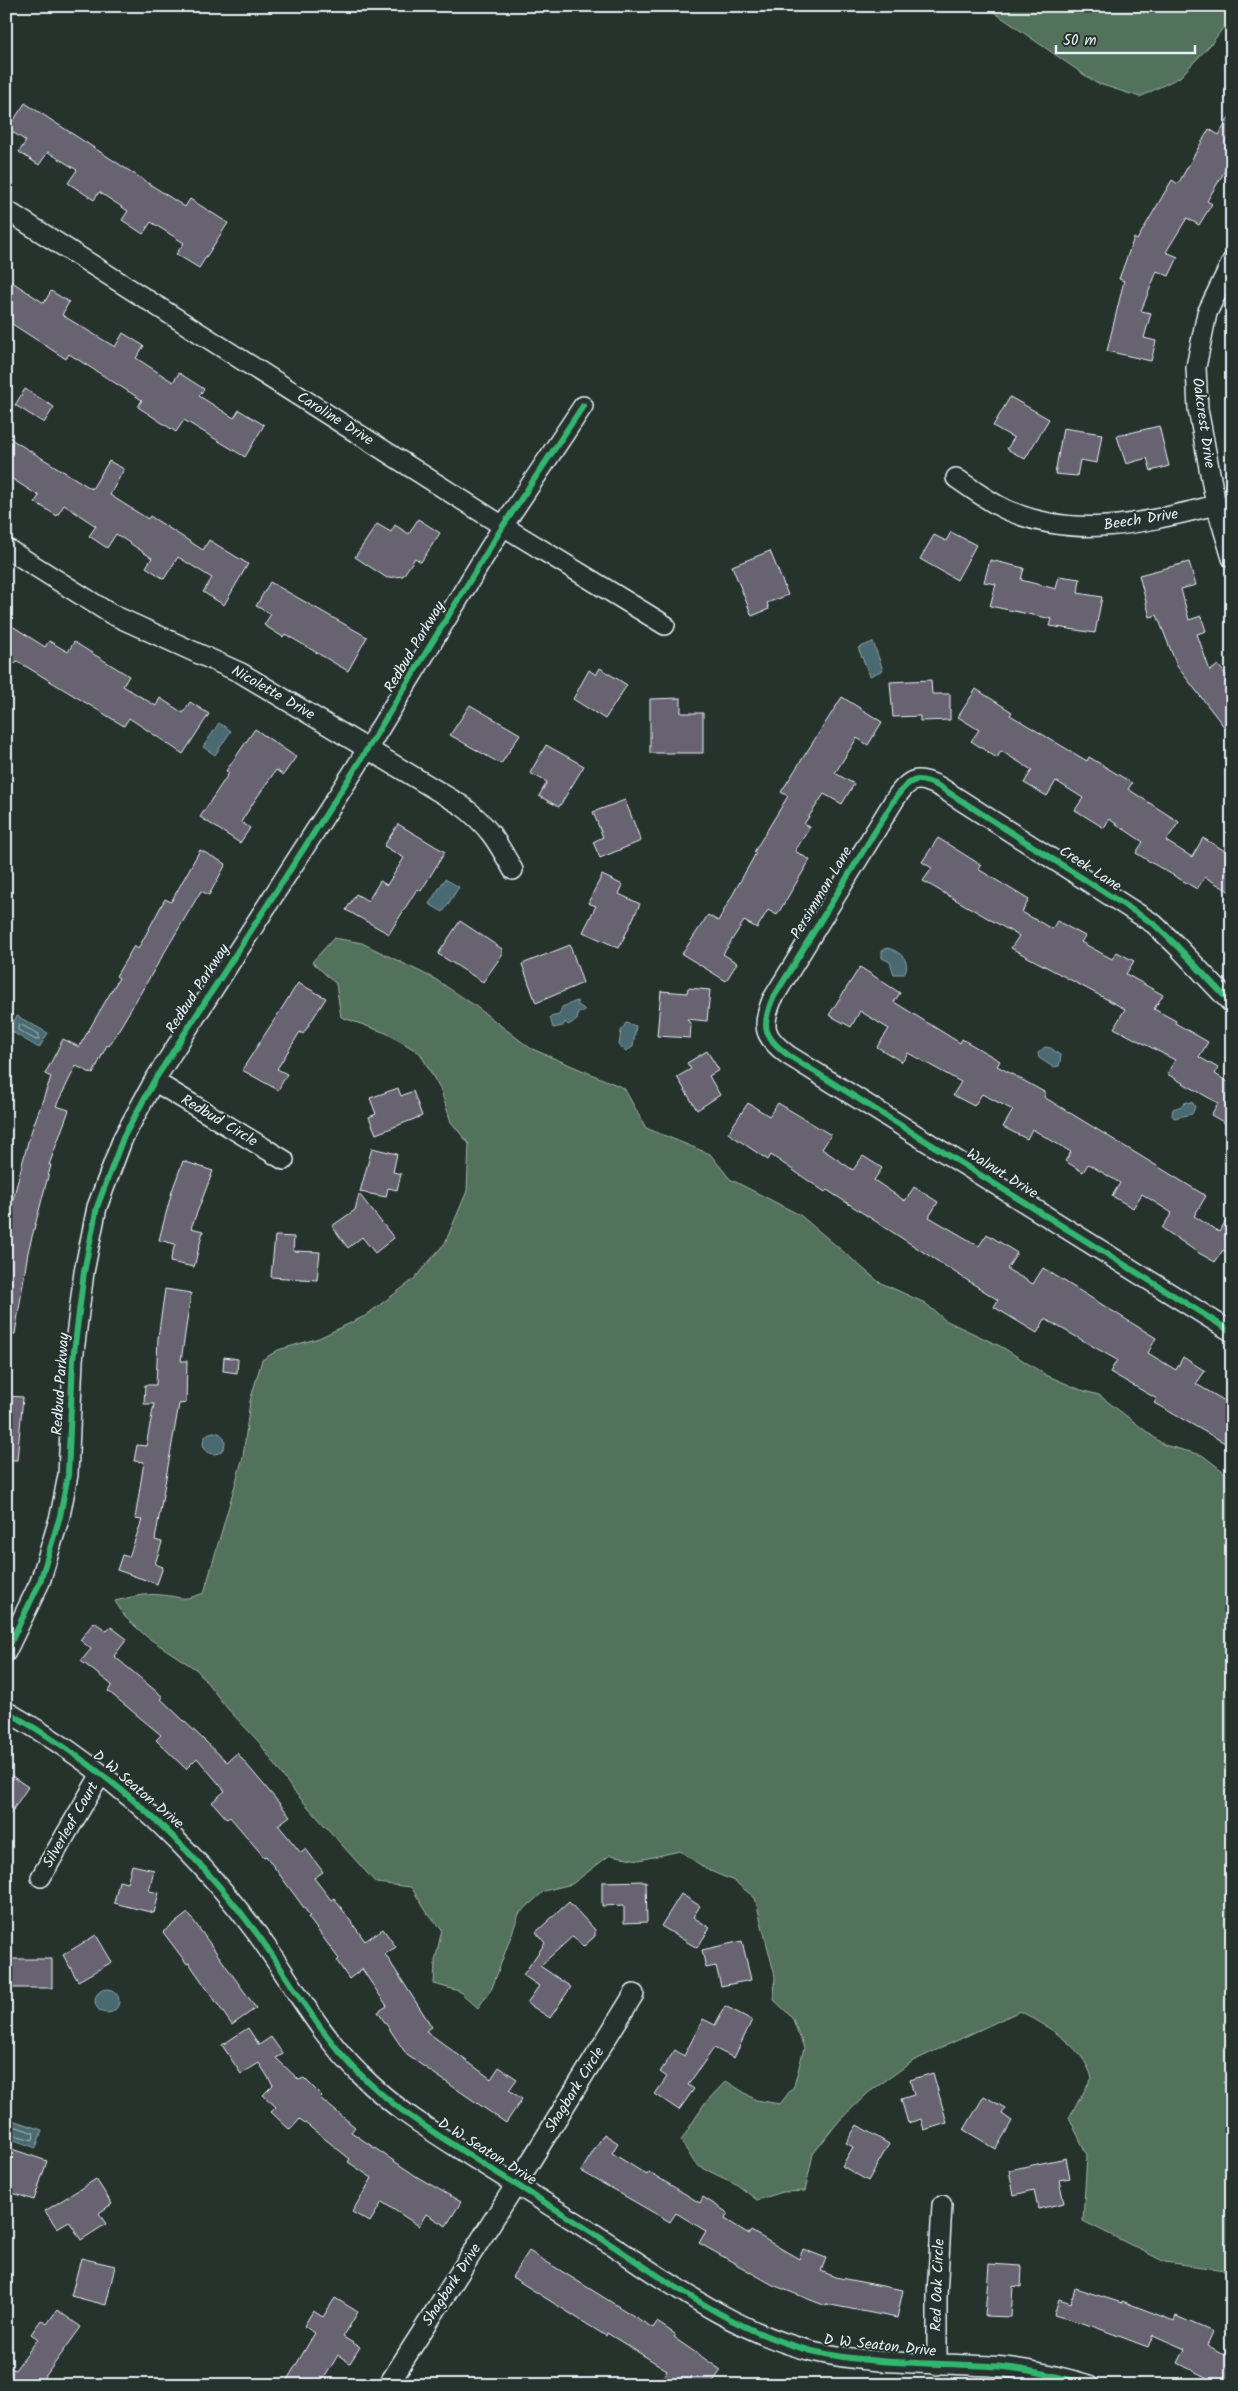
<svg xmlns="http://www.w3.org/2000/svg" width="1238" height="2391" font-family="Kalam,sans-serif">
<style>
.green{fill:#53725b;stroke:#9eb2aa}
.water{fill:#4a6a71;stroke:#89a0a7}
.lines{fill:none;stroke-linecap:round;stroke-linejoin:round}
.shore{stroke:#a9bbc2;stroke-width:1}
.building{fill:#676470;stroke:#e8f1f8}
.minor-casing{stroke:#e8f1f8;stroke-width:22}
.minor{stroke:#26332d;stroke-width:19}
.cycleway-casing{stroke:#26332d;stroke-width:9}
.cycleway{stroke:#33b770;stroke-width:6}
.labels{text-anchor:middle;dominant-baseline:central;stroke-width:4;stroke-linejoin:round;paint-order:stroke}
.street-label{font-size:15px;fill:#e8f1f8;stroke:#26332d}
</style>
<rect width="100%" height="100%" fill="#26332d"/>
<filter id="ink" filterUnits="userSpaceOnUse"><feTurbulence type="fractalNoise" baseFrequency=".02" numOctaves="2"/><feDisplacementMap in="SourceGraphic" scale="10" xChannelSelector="R" yChannelSelector="G"/><feConvolveMatrix kernelMatrix="1 2 1 2 8 2 1 2 1" color-interpolation-filters="sRGB"/></filter>
<g filter="url(#ink)">
<path class="green" d="M 985,6 L 1232,6 L 1232,16 L 1211,44 L 1180,77 L 1140,97 L 1096,83 Z
M 334,938 L 362,943 L 435,979 L 474,1005 L 530,1048 L 624,1088 L 646,1128 L 710,1154 L 730,1179 L 800,1215 L 879,1282 L 925,1303 L 945,1320 L 1002,1347 L 1046,1375 L 1081,1390 L 1099,1395 L 1164,1445 L 1202,1455 L 1232,1478 L 1232,2271 L 1165,2262 L 1083,2221 L 1087,2155 L 1069,2117 L 1092,2078 C 1084,2047 1047,2026 1020,2011 L 913,2061 L 868,2093 L 839,2121 L 813,2154 L 805,2191 L 783,2192 L 757,2200 L 736,2184 L 696,2165 L 681,2141 L 704,2104 L 726,2081 L 756,2100 L 780,2104 L 794,2086 L 804,2048 L 792,2017 L 774,2000 L 775,1976 L 755,1898 L 734,1881 L 708,1870 L 680,1851 L 639,1860 L 610,1855 L 572,1884 L 544,1891 L 519,1914 L 492,1988 L 478,2008 L 459,1991 L 434,1984 L 435,1961 L 442,1929 L 428,1914 L 411,1887 L 376,1883 L 292,1789 L 259,1742 L 227,1708 L 197,1670 L 147,1637 L 125,1617 L 115,1601 C 131,1597 145,1593 162,1595 C 185,1597 179,1602 204,1593 L 243,1457 L 250,1401 L 262,1360 L 278,1350 L 319,1338 L 365,1316 L 413,1280 L 445,1243 L 467,1191 L 469,1144 L 451,1122 L 441,1091 L 420,1053 L 386,1033 L 341,1017 L 336,984 L 312,962 Z"/>
<path class="water" d="M 873,642 L 883,670 L 870,676 L 858,648 Z
M 219,723 L 231,731 L 215,755 L 203,747 Z
M 445,879 L 459,887 L 443,912 L 429,904 Z
M 887,948 C 900,951 912,961 904,974 L 894,974 L 890,962 L 882,958 L 882,951 Z
M 577,1001 L 578,1005 L 584,1009 L 584,1012 L 578,1012 L 577,1020 L 568,1025 L 565,1022 L 563,1026 L 553,1028 L 550,1017 L 559,1015 L 562,1007 Z
M 17,1016 L 48,1033 L 39,1048 L 9,1030 Z
M 626,1023 L 636,1026 L 633,1047 L 626,1051 L 619,1045 L 621,1031 Z
M 1045,1047 L 1051,1048 L 1061,1056 L 1059,1066 L 1053,1067 L 1039,1058 L 1038,1053 Z
M 1186,1102 L 1193,1103 L 1195,1107 L 1192,1114 L 1174,1118 L 1172,1115 L 1173,1109 L 1182,1106 Z
M203 1443a11 11 0 1 1 22 0a11 11 0 1 1-22 0Z
M95 2001a12 12 0 1 1 24 0a12 12 0 1 1-24 0Z
M 12,2120 L 42,2130 L 36,2148 L 6,2137 Z"/>
<g class="lines">
<path class="shore" d="M 19,1024 L 39,1034 L 39,1039 L 36,1040 L 18,1030 Z
M 17,2127 L 34,2133 L 33,2140 L 14,2135 L 14,2128 Z"/>
</g>
<path class="building" d="M 25,103 L 185,207 L 190,199 L 228,223 L 199,268 L 176,254 L 184,243 L 151,222 L 143,234 L 122,220 L 128,211 L 99,192 L 94,200 L 68,183 L 77,170 L 48,152 L 39,165 L 19,152 L 26,141 L 8,129 Z
M 1232,112 L 1232,159 L 1207,201 L 1212,204 L 1199,225 L 1187,218 L 1166,252 L 1178,257 L 1169,276 L 1157,271 L 1141,311 L 1151,313 L 1144,338 L 1156,341 L 1151,361 L 1107,351 L 1124,281 L 1119,279 L 1134,238 L 1137,240 L 1172,180 L 1178,184 L 1209,129 L 1219,135 Z
M 6,278 L 44,303 L 51,291 L 69,302 L 62,315 L 115,347 L 123,333 L 144,346 L 136,358 L 173,382 L 179,373 L 204,389 L 199,396 L 234,418 L 239,410 L 264,425 L 245,457 L 184,420 L 176,432 L 138,407 L 142,400 L 69,354 L 66,359 L 6,320 Z
M 25,389 L 54,407 L 44,423 L 15,405 Z
M 1010,397 L 1049,419 L 1025,459 L 1007,449 L 1014,438 L 993,426 Z
M 1159,426 L 1169,466 L 1151,471 L 1147,458 L 1126,464 L 1117,436 Z
M 1063,428 L 1102,434 L 1097,463 L 1080,460 L 1077,476 L 1055,474 Z
M 6,436 L 92,489 L 109,461 L 124,469 L 110,495 L 148,519 L 150,516 L 203,550 L 209,540 L 248,564 L 224,605 L 203,592 L 212,578 L 178,557 L 164,579 L 146,567 L 152,558 L 116,534 L 107,548 L 89,536 L 96,526 L 64,505 L 57,516 L 35,502 L 39,496 L 6,475 Z
M 418,519 L 440,533 L 421,562 L 415,558 L 403,576 L 387,578 L 355,557 L 377,524 L 391,532 L 395,525 L 409,534 Z
M 951,532 L 976,545 L 957,580 L 920,559 L 934,535 L 946,541 Z
M 770,551 L 788,595 L 767,603 L 769,609 L 752,616 L 732,566 Z
M 990,560 L 1024,568 L 1021,580 L 1056,589 L 1059,576 L 1080,579 L 1078,593 L 1102,597 L 1095,633 L 1050,626 L 1052,619 L 990,606 L 996,584 L 984,582 Z
M 1189,562 L 1196,585 L 1181,589 L 1189,620 L 1201,616 L 1206,631 L 1197,634 L 1210,671 L 1218,665 L 1232,682 L 1232,737 L 1177,666 L 1157,615 L 1150,617 L 1139,575 Z
M 270,582 L 367,637 L 348,671 L 285,634 L 283,637 L 264,625 L 271,614 L 256,606 Z
M 6,622 L 45,647 L 49,641 L 68,652 L 74,642 L 129,676 L 123,686 L 156,706 L 160,698 L 183,713 L 190,702 L 209,714 L 183,754 L 129,718 L 124,726 L 17,661 L 15,664 L 6,658 Z
M 600,668 L 627,685 L 605,719 L 573,699 L 589,670 L 596,675 Z
M 931,680 L 932,694 L 950,694 L 950,720 L 920,721 L 920,716 L 893,717 L 890,682 Z
M 976,689 L 1012,712 L 1010,715 L 1087,761 L 1089,757 L 1132,783 L 1128,789 L 1179,822 L 1166,841 L 1192,857 L 1203,838 L 1232,855 L 1232,893 L 1205,877 L 1197,889 L 1152,863 L 1136,853 L 1143,842 L 1109,819 L 1104,828 L 1075,810 L 1083,798 L 1056,781 L 1047,796 L 1024,783 L 1032,770 L 1001,751 L 997,758 L 971,741 L 979,730 L 958,717 Z
M 842,697 L 882,722 L 868,745 L 857,738 L 835,773 L 854,784 L 842,804 L 824,794 L 804,824 L 810,827 L 795,851 L 810,860 L 777,915 L 768,910 L 757,928 L 744,921 L 723,954 L 737,963 L 726,981 L 682,954 L 708,915 L 718,921 L 756,853 L 754,852 L 788,796 L 781,792 Z
M 681,698 L 681,713 L 703,713 L 703,753 L 650,753 L 650,699 Z
M 470,705 L 520,734 L 501,764 L 450,735 Z
M 255,729 L 296,757 L 283,775 L 276,770 L 253,803 L 241,822 L 250,828 L 240,843 L 200,817 L 229,773 L 226,771 Z
M 546,745 L 584,766 L 559,807 L 539,796 L 547,782 L 530,773 Z
M 625,800 L 641,841 L 600,858 L 593,842 L 603,837 L 593,812 Z
M 398,824 L 445,852 L 421,891 L 417,889 L 389,934 L 346,910 L 356,894 L 368,901 L 380,881 L 387,885 L 404,858 L 384,846 Z
M 938,838 L 981,865 L 978,869 L 1029,900 L 1022,912 L 1052,929 L 1057,921 L 1085,936 L 1081,942 L 1112,959 L 1117,952 L 1134,961 L 1126,974 L 1163,995 L 1154,1009 L 1176,1021 L 1175,1023 L 1208,1042 L 1199,1057 L 1218,1068 L 1215,1074 L 1230,1083 L 1232,1081 L 1232,1127 L 1211,1115 L 1218,1103 L 1167,1074 L 1175,1060 L 1114,1028 L 1125,1009 L 1011,948 L 1019,936 L 923,881 L 932,868 L 922,862 Z
M 200,850 L 226,864 L 209,895 L 201,891 L 109,1046 L 107,1045 L 93,1074 L 76,1066 L 56,1106 L 69,1110 L 49,1165 L 51,1165 L 28,1252 L 15,1334 L 6,1334 L 6,1210 L 10,1211 L 29,1138 L 51,1077 L 45,1074 L 63,1039 L 79,1047 L 119,978 L 116,976 L 134,946 L 138,949 L 165,899 L 171,902 Z
M 602,875 L 623,885 L 619,894 L 640,904 L 619,948 L 583,932 L 596,906 L 588,903 Z
M 460,921 L 502,949 L 502,955 L 483,982 L 438,954 Z
M 570,945 L 583,983 L 536,1003 L 522,964 Z
M 860,967 L 900,993 L 894,1002 L 960,1043 L 962,1039 L 1000,1061 L 997,1066 L 1046,1093 L 1044,1097 L 1206,1196 L 1194,1216 L 1219,1232 L 1232,1211 L 1232,1255 L 1223,1250 L 1215,1262 L 1197,1252 L 1162,1228 L 1172,1213 L 1142,1194 L 1133,1208 L 1112,1196 L 1120,1183 L 1088,1164 L 1083,1172 L 1065,1161 L 1071,1152 L 1032,1129 L 1027,1139 L 1003,1127 L 1013,1110 L 982,1094 L 974,1106 L 953,1095 L 961,1082 L 908,1053 L 902,1062 L 877,1047 L 889,1029 L 860,1011 L 851,1027 L 829,1015 Z
M 298,983 L 326,998 L 303,1034 L 300,1032 L 277,1069 L 287,1074 L 278,1090 L 242,1070 Z
M 688,988 L 710,990 L 707,1021 L 687,1019 L 691,1025 L 690,1038 L 657,1036 L 661,991 L 687,993 Z
M 707,1051 L 719,1070 L 709,1076 L 720,1095 L 697,1110 L 677,1077 L 691,1069 L 687,1063 Z
M 398,1088 L 401,1096 L 413,1091 L 422,1116 L 376,1134 L 369,1117 L 376,1114 L 370,1098 Z
M 748,1103 L 769,1116 L 778,1103 L 831,1135 L 822,1149 L 853,1170 L 863,1156 L 882,1168 L 874,1180 L 905,1201 L 914,1187 L 938,1202 L 929,1217 L 979,1246 L 987,1234 L 1017,1253 L 1007,1269 L 1033,1284 L 1043,1268 L 1156,1338 L 1148,1353 L 1176,1370 L 1183,1357 L 1205,1371 L 1196,1384 L 1232,1405 L 1232,1447 L 1154,1403 L 1157,1399 L 1110,1372 L 1117,1360 L 1045,1319 L 1037,1333 L 994,1307 L 998,1300 L 827,1190 L 825,1192 L 771,1155 L 768,1160 L 728,1133 Z
M 372,1148 L 397,1154 L 393,1172 L 401,1174 L 397,1190 L 388,1188 L 386,1197 L 360,1192 Z
M 183,1161 L 213,1171 L 191,1228 L 203,1231 L 194,1267 L 170,1262 L 175,1244 L 159,1240 L 172,1191 Z
M 359,1194 L 394,1238 L 375,1253 L 362,1237 L 348,1248 L 332,1226 L 355,1210 Z
M 275,1236 L 294,1237 L 293,1251 L 320,1252 L 317,1280 L 271,1277 Z
M 165,1289 L 191,1293 L 181,1361 L 187,1361 L 186,1403 L 179,1404 L 155,1540 L 162,1542 L 155,1564 L 163,1567 L 157,1584 L 117,1570 L 122,1555 L 129,1557 L 142,1520 L 135,1519 L 144,1462 L 134,1461 L 137,1445 L 146,1446 L 154,1404 L 144,1404 L 145,1385 L 156,1385 L 158,1338 Z
M 224,1357 L 238,1359 L 237,1373 L 223,1371 Z
M 6,1396 L 23,1397 L 17,1460 L 6,1460 Z
M 94,1622 L 107,1631 L 111,1627 L 127,1639 L 114,1656 L 163,1697 L 161,1699 L 227,1762 L 237,1753 L 290,1816 L 278,1825 L 301,1853 L 306,1849 L 323,1872 L 314,1878 L 331,1900 L 334,1898 L 365,1941 L 383,1929 L 396,1947 L 385,1954 L 432,2027 L 426,2031 L 491,2079 L 499,2067 L 517,2079 L 509,2090 L 522,2099 L 506,2123 L 407,2055 L 378,2012 L 387,2006 L 362,1969 L 349,1979 L 337,1961 L 339,1959 L 308,1917 L 310,1916 L 266,1856 L 264,1857 L 230,1817 L 227,1819 L 212,1802 L 225,1791 L 197,1758 L 186,1769 L 156,1740 L 161,1735 L 108,1691 L 112,1685 L 81,1661 L 91,1649 L 80,1640 Z
M 6,1772 L 28,1787 L 6,1820 Z
M 132,1865 L 154,1870 L 149,1891 L 159,1893 L 154,1913 L 114,1903 L 119,1881 L 127,1883 Z
M 646,1881 L 647,1922 L 624,1923 L 624,1905 L 602,1906 L 602,1882 Z
M 681,1894 L 700,1906 L 693,1917 L 710,1928 L 697,1948 L 661,1926 Z
M 569,1902 L 595,1930 L 595,1936 L 583,1947 L 573,1936 L 540,1966 L 571,1987 L 550,2018 L 527,2003 L 539,1986 L 523,1975 L 545,1943 L 536,1932 Z
M 188,1913 L 256,2008 L 232,2025 L 189,1963 L 187,1964 L 163,1932 Z
M 96,1935 L 112,1962 L 78,1981 L 63,1955 Z
M 742,1941 L 751,1980 L 721,1986 L 716,1966 L 706,1968 L 702,1950 Z
M 6,1959 L 52,1959 L 52,1988 L 6,1988 Z
M 725,2006 L 752,2020 L 734,2058 L 714,2048 L 688,2085 L 694,2089 L 679,2110 L 655,2094 L 667,2077 L 660,2072 L 675,2050 L 684,2056 L 703,2019 L 715,2025 Z
M 248,2028 L 259,2045 L 271,2037 L 283,2054 L 276,2058 L 299,2080 L 304,2078 L 322,2096 L 320,2098 L 355,2127 L 351,2132 L 419,2178 L 461,2202 L 446,2226 L 426,2214 L 419,2226 L 382,2202 L 370,2222 L 352,2212 L 372,2178 L 348,2162 L 350,2159 L 300,2119 L 290,2130 L 271,2112 L 276,2107 L 263,2095 L 273,2085 L 259,2063 L 241,2074 L 222,2045 Z
M 933,2073 L 947,2123 L 924,2130 L 921,2119 L 908,2123 L 901,2099 L 914,2095 L 910,2080 Z
M 984,2096 L 1005,2108 L 1002,2114 L 1012,2121 L 996,2149 L 964,2130 Z
M 857,2125 L 889,2144 L 868,2181 L 842,2166 L 853,2147 L 846,2143 Z
M 604,2134 L 618,2143 L 612,2153 L 647,2175 L 649,2172 L 700,2203 L 703,2197 L 728,2213 L 725,2219 L 749,2234 L 751,2231 L 799,2259 L 803,2249 L 826,2258 L 821,2271 L 835,2277 L 903,2290 L 897,2318 L 826,2304 L 826,2306 L 773,2285 L 699,2243 L 706,2231 L 676,2213 L 670,2222 L 581,2171 Z
M 6,2147 L 47,2161 L 34,2200 L 6,2191 Z
M 1066,2158 L 1070,2178 L 1059,2180 L 1064,2203 L 1038,2209 L 1034,2190 L 1014,2195 L 1009,2170 Z
M 96,2179 L 112,2204 L 99,2213 L 106,2224 L 81,2240 L 69,2221 L 57,2228 L 45,2211 Z
M 529,2251 L 653,2328 L 657,2322 L 675,2334 L 673,2337 L 721,2370 L 711,2385 L 673,2385 L 663,2377 L 667,2370 L 607,2333 L 606,2336 L 512,2277 Z
M 81,2258 L 115,2266 L 106,2305 L 71,2296 Z
M 989,2264 L 1022,2266 L 1021,2287 L 1013,2286 L 1011,2317 L 985,2316 Z
M 1075,2288 L 1122,2303 L 1122,2301 L 1174,2321 L 1176,2316 L 1213,2332 L 1207,2345 L 1232,2359 L 1232,2385 L 1221,2385 L 1178,2363 L 1185,2349 L 1153,2335 L 1148,2347 L 1092,2326 L 1054,2315 L 1059,2299 L 1071,2303 Z
M 335,2298 L 358,2312 L 343,2337 L 360,2347 L 350,2363 L 338,2355 L 320,2385 L 284,2385 L 315,2333 L 304,2326 L 313,2311 L 323,2317 Z
M 57,2310 L 81,2327 L 39,2385 L 6,2385 L 6,2365 L 15,2370 L 38,2339 L 31,2334 L 41,2320 L 47,2324 Z"/>
<g class="lines">
<defs>
<path id="minor" d="M 6,210 L 503,526 L 665,625
M 1232,261 L 1207,313 L 1196,367 L 1198,409 L 1216,505 L 1232,558
M 956,478 C 972,489 989,502 1007,510 C 1078,541 1146,522 1216,505
M 6,548 L 111,614 L 241,673 L 461,805 C 488,825 497,841 513,870
M 1232,1004 L 1177,946 L 1154,924 L 940,787 C 917,775 909,778 895,799 L 772,1000 C 761,1027 764,1037 788,1055 L 1232,1332
M 154,1081 L 284,1160
M 6,1652 L 40,1582 L 60,1516 L 68,1475 L 73,1360 L 84,1272 L 97,1207 L 123,1138 L 154,1081 L 355,769 L 503,526 L 583,406
M 6,1711 C 106,1767 190,1843 258,1935 C 292,1982 318,2033 360,2074 C 390,2105 425,2127 461,2150 C 500,2175 540,2199 579,2224 C 653,2270 726,2330 812,2351 C 875,2366 940,2362 1004,2367 C 1033,2370 1061,2377 1089,2385
M 41,1877 L 101,1774
M 937,2365 L 937,2296 L 942,2205
M 388,2385 L 527,2167 L 634,1994"/>
</defs>
<use href="#minor" class="minor-casing"/>
<use href="#minor" class="minor"/>
<defs>
<path id="cycleway" d="M 1232,1004 L 1177,946 L 1154,924 L 940,787 C 917,775 909,778 895,799 L 772,1000 C 761,1027 764,1037 788,1055 L 1232,1332
M 6,1652 L 40,1582 L 60,1516 L 68,1475 L 73,1360 L 84,1272 L 97,1207 L 123,1138 L 154,1081 L 355,769 L 503,526 L 583,406
M 6,1711 C 106,1767 190,1843 258,1935 C 292,1982 318,2033 360,2074 C 390,2105 425,2127 461,2150 C 500,2175 540,2199 579,2224 C 653,2270 726,2330 812,2351 C 875,2366 940,2362 1004,2367 C 1033,2370 1061,2377 1089,2385"/>
</defs>
<use href="#cycleway" class="cycleway-casing"/>
<use href="#cycleway" class="cycleway"/>
</g>
</g>
<g class="labels">
<g class="street-label">
<text transform="translate(335 419) rotate(32)">Caroline Drive</text>
<text transform="translate(1203 423) rotate(82)">Oakcrest Drive</text>
<text transform="translate(1141 520) rotate(-9)">Beech Drive</text>
<text transform="translate(415 647) rotate(-59)">Redbud Parkway</text>
<text transform="translate(273 693) rotate(30)">Nicolette Drive</text>
<text transform="translate(1090 869) rotate(33)">Creek Lane</text>
<text transform="translate(822 893) rotate(-59)">Persimmon Lane</text>
<text transform="translate(198 989) rotate(-57)">Redbud Parkway</text>
<text transform="translate(219 1121) rotate(31)">Redbud Circle</text>
<text transform="translate(1002 1174) rotate(32)">Walnut Drive</text>
<text transform="translate(61 1384) rotate(-86)">Redbud Parkway</text>
<text transform="translate(138 1790) rotate(40)">D W Seaton Drive</text>
<text transform="translate(71 1825) rotate(-60)">Silverleaf Court</text>
<text transform="translate(575 2090) rotate(-58)">Shagbark Circle</text>
<text transform="translate(487 2152) rotate(32)">D W Seaton Drive</text>
<text transform="translate(452 2285) rotate(-57)">Shagbark Drive</text>
<text transform="translate(938 2285) rotate(-88)">Red Oak Circle</text>
<text transform="translate(880 2346) rotate(6)">D W Seaton Drive</text>
</g>
</g>
<rect width="1238" height="2391" fill="none" stroke="#26332d" stroke-width="25"/>
<rect x="12" y="12" width="1213" height="2366" fill="none" stroke="#e8f1f8" stroke-width="2" filter="url(#ink)"/>
<path d="M1056 45v8h139v-8" fill="none" stroke="#e8f1f8" stroke-width="2.5"/>
<text x="1063" y="45" font-size="15" fill="#e8f1f8" stroke="#26332d" stroke-width="4" paint-order="stroke">50 m</text>
</svg>
